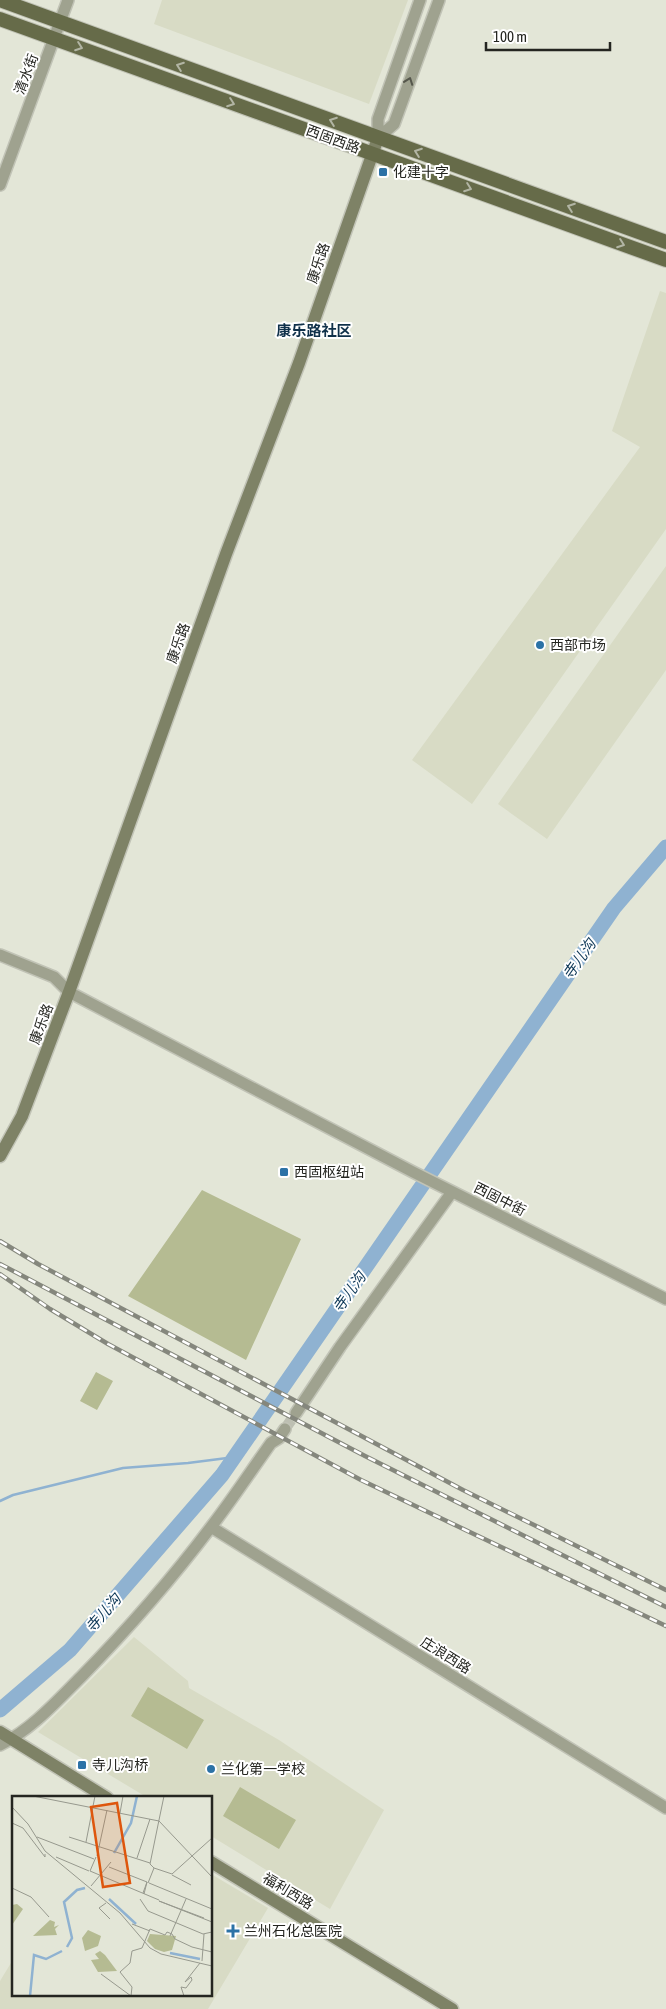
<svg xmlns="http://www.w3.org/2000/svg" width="666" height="2009" font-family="'Asap Condensed','Noto Sans SC',sans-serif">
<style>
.built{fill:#d8dbc5}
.green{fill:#b5bb92}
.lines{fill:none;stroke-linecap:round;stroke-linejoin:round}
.stream{stroke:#8fb2d1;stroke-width:2.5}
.river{stroke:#8fb2d1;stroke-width:15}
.tertiary-tunnel{stroke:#bdbfb2;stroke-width:11;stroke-dasharray:11 5.5;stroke-linecap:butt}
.tertiary-casing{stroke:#c1c3b6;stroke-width:14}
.secondary-casing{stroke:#c1c3b6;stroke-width:15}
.primary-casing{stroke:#c1c3b6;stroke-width:16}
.tertiary{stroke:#9fa28f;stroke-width:11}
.secondary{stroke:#7e8266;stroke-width:12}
.primary{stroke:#666b49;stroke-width:14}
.rail-casing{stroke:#85877d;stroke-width:4.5}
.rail{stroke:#fff;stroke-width:2.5;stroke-dasharray:8;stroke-linecap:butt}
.oneway{stroke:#b2b5a4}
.oneway2{stroke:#55574c}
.poi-dot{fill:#2c72a6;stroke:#fff;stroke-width:2}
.labels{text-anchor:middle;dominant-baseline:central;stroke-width:4;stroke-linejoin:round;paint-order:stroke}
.street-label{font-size:14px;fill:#242520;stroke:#fff}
.poi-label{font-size:14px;fill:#242520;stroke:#fff;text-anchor:start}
.neighbourhood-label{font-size:15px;font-weight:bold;fill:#10314a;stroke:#fff}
.water-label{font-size:15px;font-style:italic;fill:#0d3756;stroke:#fff}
.inset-river{fill:none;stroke:#8fb2d1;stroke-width:2.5}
.inset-road{fill:none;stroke:#97998e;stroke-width:1}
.view{fill:#de560d;fill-opacity:0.15;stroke:#de560d;stroke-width:2.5}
.inset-edge{fill:none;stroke:#242520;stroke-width:2.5}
</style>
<rect width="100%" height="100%" fill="#e3e6d7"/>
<path class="built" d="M 162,0 L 408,0 L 369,104 L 154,24 Z
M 660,291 L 666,293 L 666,529 L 472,804 L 412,760 L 640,447 L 612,431 Z
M 666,566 L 666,670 L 547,839 L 498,804 Z
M 134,1637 L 188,1681 L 189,1688 L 279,1740 L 384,1810 L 330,1909 L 211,1836 L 211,1798 L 148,1798 L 38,1732 Z
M 211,1874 L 268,1908 L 208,2009 L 0,2009 L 0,1981 L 14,1958 L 14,1995 L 211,1995 Z"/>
<path class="green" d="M 202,1190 L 301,1239 L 246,1360 L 128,1296 Z
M 96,1372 L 113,1381 L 97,1410 L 80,1401 Z
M 148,1687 L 204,1720 L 187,1749 L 131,1716 Z
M 240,1787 L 296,1820 L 279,1849 L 223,1816 Z"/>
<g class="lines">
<path class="stream" d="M 0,1501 L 13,1495 L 123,1468 L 188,1463 L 235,1457"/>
<path class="river" d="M 0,1710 L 70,1650 L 222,1475 L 614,908 L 666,847"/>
<path class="tertiary-tunnel" d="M 285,1429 L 296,1413"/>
<defs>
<path id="tertiary" d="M 378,138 L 394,124 L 439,0
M 378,138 L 378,119 L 420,0
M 0,185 L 68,0
M 0,955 L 54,977 L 69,992 L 413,1172 L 666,1299
M 296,1413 L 340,1347 L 452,1192
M 211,1527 L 666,1808
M 0,1745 C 31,1730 57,1701 81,1677 C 127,1630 171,1580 211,1527 C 232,1500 251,1471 271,1443 L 279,1438 L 285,1429"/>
<path id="secondary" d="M 0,1156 L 22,1116 L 69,992 L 226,554 L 299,363 L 378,138
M 0,1732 L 107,1798
M 211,1862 L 452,2009"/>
<path id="primary" d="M 0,0 L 666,242
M 0,19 L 666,260"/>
</defs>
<use href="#tertiary" class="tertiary-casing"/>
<use href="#secondary" class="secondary-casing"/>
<use href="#primary" class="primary-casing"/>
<use href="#tertiary" class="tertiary"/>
<use href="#secondary" class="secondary"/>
<use href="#primary" class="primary"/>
<defs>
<path id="rail" d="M 0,1241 L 38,1264 L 463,1490 L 666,1590
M 0,1264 L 365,1456 L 666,1607
M 0,1274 L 50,1309 L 108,1344 L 361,1480 L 666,1626"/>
</defs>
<use href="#rail" class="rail-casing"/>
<use href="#rail" class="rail"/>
</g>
<defs><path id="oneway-chevron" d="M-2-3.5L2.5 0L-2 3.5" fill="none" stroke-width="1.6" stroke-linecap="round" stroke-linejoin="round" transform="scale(1.25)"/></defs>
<g class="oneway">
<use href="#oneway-chevron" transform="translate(79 47) rotate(20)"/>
<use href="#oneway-chevron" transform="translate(180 66) rotate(-160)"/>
<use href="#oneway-chevron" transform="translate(231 103) rotate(20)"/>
<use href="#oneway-chevron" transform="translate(333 121) rotate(-160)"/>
<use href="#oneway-chevron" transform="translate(418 152) rotate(-160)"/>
<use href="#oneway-chevron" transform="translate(468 188) rotate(20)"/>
<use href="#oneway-chevron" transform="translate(571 207) rotate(-160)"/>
<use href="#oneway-chevron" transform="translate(621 244) rotate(20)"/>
</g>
<use class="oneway2" href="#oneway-chevron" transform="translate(409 81) rotate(-70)"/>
<g class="poi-dot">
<rect x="378" y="167" width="10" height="10" rx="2.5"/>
<circle cx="540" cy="645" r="5"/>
<rect x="279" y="1167" width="10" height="10" rx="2.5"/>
<rect x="77" y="1760" width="10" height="10" rx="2.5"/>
<circle cx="211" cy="1769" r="5"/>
<path d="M230.5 1923.5h5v5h5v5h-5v5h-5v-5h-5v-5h5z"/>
</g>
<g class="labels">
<g class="street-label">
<text transform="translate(26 74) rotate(-69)">清水街</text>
<text transform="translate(333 139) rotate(20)">西固西路</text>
<text transform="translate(318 263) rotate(-71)">康乐路</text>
<text transform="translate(178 643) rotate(-70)">康乐路</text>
<text transform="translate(41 1024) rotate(-69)">康乐路</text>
<text transform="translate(500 1199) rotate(27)">西固中街</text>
<text transform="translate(446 1655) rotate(32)">庄浪西路</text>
<text transform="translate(288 1891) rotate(31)">福利西路</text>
</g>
<g class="poi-label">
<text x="393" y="172">化建十字</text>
<text x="550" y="645">西部市场</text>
<text x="294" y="1172">西固枢纽站</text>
<text x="92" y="1765">寺儿沟桥</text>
<text x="221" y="1769">兰化第一学校</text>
<text x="244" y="1931">兰州石化总医院</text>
</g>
<g class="neighbourhood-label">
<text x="314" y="330">康乐路社区</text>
</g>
<g class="water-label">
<text transform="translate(579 959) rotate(-55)">寺儿沟</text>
<text transform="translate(349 1292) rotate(-55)">寺儿沟</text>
<text transform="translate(103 1613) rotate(-49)">寺儿沟</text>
</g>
</g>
<g transform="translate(12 1796)">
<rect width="200" height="200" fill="#e3e6d7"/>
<path d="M 5,108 L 11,113 L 0,129 L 0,109 ZM 38,124 L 43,126 L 42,131 L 47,129 L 43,133 L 45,139 L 21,140 ZM 76,134 L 89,140 L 86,150 L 73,155 L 70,142 ZM 138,138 L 164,140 L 160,154 L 152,156 L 143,153 L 135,145 ZM 88,155 L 93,159 L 105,175 L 86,176 L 79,164 L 87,163 L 83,158 Z" fill="#b5bb92"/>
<path class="inset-river" d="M 102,57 L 119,27 L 125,0M 97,103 L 124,128M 55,151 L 60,142 L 52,106 L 65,94 L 73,92M 158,157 L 188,163M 18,200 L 22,159 L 34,163 L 50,155"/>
<path class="inset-road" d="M 21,0 L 147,25M 0,11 L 16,28 L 33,55 L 108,117 L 138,152 L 149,158 L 200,170M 108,17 L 111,0M 147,24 L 152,0M 147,25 L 200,81M 0,27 L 11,32 L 33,61 L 33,58M 25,41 L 82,63M 57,41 L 138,67M 74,46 L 83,0M 85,60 L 95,14M 44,61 L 77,75M 84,61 L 78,75 L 147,104M 125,62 L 138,23M 97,71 L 135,86M 142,72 L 160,78 L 200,42M 160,79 L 179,89M 136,87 L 142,72 L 138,68 L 147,24M 137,87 L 200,113M 79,90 L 99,66M 0,92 L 19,101 L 37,121M 131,97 L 135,86 L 132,98M 128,103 L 136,115 L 191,138 L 200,136M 94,107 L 87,112 L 98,123M 192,122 L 147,105 L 200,126M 120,128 L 138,135M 160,138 L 163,143 L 180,151 L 200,156M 158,140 L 174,103M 190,165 L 192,138M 89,178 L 119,200M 119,200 L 120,191 L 108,176 L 118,167 L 120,155 L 130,152 L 138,133 L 153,139 L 155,136 L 160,138M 172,200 L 169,191 L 174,192 L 180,184 L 179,181 L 173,186 L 188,167"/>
<path class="view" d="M 105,7 L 118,87 L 91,91 L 79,11 Z"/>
<rect width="200" height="200" class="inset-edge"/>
</g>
<path d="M486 42v8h124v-8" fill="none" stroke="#242520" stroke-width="2.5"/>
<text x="493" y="42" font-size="15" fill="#242520" stroke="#ffffff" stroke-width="4" paint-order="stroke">100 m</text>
</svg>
